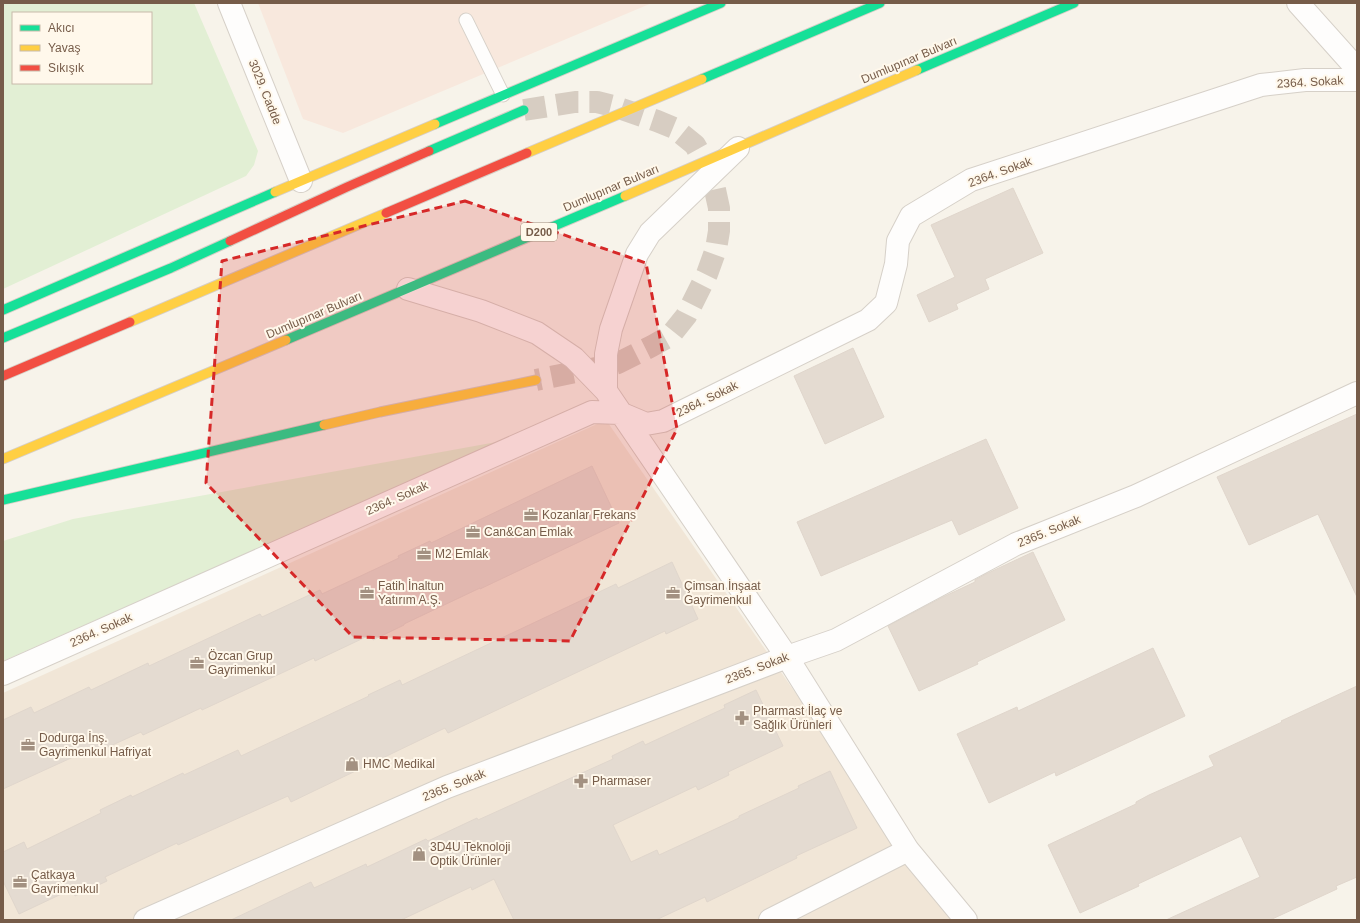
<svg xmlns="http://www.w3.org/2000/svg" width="1360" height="923" font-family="Arial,sans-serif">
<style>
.residential{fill:#f1e6d7}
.commercial{fill:#f8e8dd}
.green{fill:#e2efd4;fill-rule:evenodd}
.building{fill:#e4dbd1;stroke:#e0d6cc}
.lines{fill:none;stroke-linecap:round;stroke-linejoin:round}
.highway-tunnel{stroke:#d7cdc2;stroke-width:22;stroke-dasharray:22 11;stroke-linecap:butt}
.lane-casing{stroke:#d6d0c8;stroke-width:15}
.street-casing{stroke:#d6d0c8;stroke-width:24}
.fast-casing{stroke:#d6cec6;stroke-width:11}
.slow-casing{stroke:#d6cec6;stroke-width:11}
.jam-casing{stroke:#d6cec6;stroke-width:11}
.lane{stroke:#fefdfc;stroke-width:13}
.street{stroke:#fefdfc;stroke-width:22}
.fast{stroke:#16e098;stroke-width:9}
.slow{stroke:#ffcf43;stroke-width:9}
.jam{stroke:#f24e42;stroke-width:9}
.marked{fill:#d62828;fill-opacity:0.2;stroke:#d62828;stroke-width:3;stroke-dasharray:8 5;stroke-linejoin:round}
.labels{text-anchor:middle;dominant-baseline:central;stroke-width:4;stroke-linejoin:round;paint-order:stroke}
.shield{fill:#fff8eb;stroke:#9f8b7a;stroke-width:1}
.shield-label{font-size:11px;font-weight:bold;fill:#765c49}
.street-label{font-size:12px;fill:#765c49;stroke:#fff8eb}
.poi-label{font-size:12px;fill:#765c49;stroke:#fff8eb;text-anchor:start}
</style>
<rect width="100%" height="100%" fill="#f7f3ea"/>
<path class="residential" d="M 606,420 L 953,920 L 3,920 L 3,693 Z"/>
<path class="commercial" d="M 258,3 L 652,3 L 343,133 L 303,119 Z"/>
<path class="green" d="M 3,3 L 194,3 L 258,151 L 254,165 L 246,176 L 3,289 ZM 13,13 L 151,13 L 151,83 L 13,83 Z
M 502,441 L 3,661 L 3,541 L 73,519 Z"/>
<path class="building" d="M 1013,188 L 1043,253 L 985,279 L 989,289 L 956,304 L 958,309 L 929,322 L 917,295 L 955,277 L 931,225 Z
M 853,348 L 884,417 L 825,444 L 794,376 Z
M 1357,414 L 1357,597 L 1318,514 L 1249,545 L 1217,477 Z
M 986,439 L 1018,508 L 959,535 L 952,520 L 821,576 L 797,522 Z
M 592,466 L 619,523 L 480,589 L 480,588 L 404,624 L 404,625 L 373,640 L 370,635 L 315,661 L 314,658 L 202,710 L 201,708 L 143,735 L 141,732 L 84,758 L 82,753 L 3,789 L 3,720 L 31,707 L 34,713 L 89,687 L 91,690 L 148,663 L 149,666 L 260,614 L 262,617 L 320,590 L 322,594 L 399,558 L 398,556 L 430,541 L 431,543 Z
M 1033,552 L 1065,620 L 977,662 L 978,664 L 919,691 L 888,626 L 943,597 L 975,582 L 975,580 L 986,574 Z
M 672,562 L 698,619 L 666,634 L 665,631 L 448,733 L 445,728 L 291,802 L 288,796 L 178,845 L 177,843 L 105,877 L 107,881 L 75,896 L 72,889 L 19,914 L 3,881 L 3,852 L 24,842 L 27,849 L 101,813 L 100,810 L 131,795 L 132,797 L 183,773 L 184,775 L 238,750 L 241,756 L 369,696 L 368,695 L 400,680 L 402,685 L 616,584 L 618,588 Z
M 1153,648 L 1185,716 L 1056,776 L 1055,772 L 989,803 L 957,734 L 1017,707 L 1018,711 Z
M 1357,686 L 1357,877 L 1336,886 L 1337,889 L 1270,920 L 1166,920 L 1260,877 L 1241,836 L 1138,884 L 1139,886 L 1080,913 L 1048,845 L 1136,804 L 1136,802 L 1149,795 L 1214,766 L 1209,756 L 1282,722 L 1281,721 Z
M 756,690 L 783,746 L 728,772 L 729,775 L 698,790 L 696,786 L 613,825 L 631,862 L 657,850 L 659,855 L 739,818 L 739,816 L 799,788 L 798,786 L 830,771 L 857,828 L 796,856 L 797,858 L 707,902 L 705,897 L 656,920 L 514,920 L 494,879 L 472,890 L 471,887 L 401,920 L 231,920 L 311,882 L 314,888 L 366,864 L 367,867 L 426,839 L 428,841 L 477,818 L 478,820 L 613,759 L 612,756 L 643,741 L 645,745 L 725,708 L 724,705 Z"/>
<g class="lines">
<path class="highway-tunnel" d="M 524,110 L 575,102 L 597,102 L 613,106 L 657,121 L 674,128 L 695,145 L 712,176 L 719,208 L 719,231 L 716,249 L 707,274 L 686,316 L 670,336 L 652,346 L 618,363 L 606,366 L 536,380"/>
<defs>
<path id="lane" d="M 466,20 L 503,95"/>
<path id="street" d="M 229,3 L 301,181
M 1298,3 L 1357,69
M 408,289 L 481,311 L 537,333 L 574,358 L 606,391 L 787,657 L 908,850 L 966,920
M 606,391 L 606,354 L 611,329 L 637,254 L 650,233 L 738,148
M 3,674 L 592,412 L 620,413 L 646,424 L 663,421 L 868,320 L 886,303 L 896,264 L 898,241 L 911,216 L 971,180 L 1261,85 L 1305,80 L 1357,80
M 145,920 L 447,787 L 787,657 L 836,640 L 1016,544 L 1136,496 L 1357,393
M 770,920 L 908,850"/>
<path id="fast" d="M 917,70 L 1074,3
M 702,79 L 880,3
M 435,124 L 721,3
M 429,151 L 524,110
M 3,310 L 275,192
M 3,338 L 171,268 L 230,241
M 286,340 L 625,196
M 3,500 L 324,425"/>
<path id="slow" d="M 527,153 L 702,79
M 275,192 L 435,124
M 625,196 L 917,70
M 130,322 L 386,213
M 324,425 L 380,412 L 536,380
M 3,459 L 286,340"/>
<path id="jam" d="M 386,213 L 527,153
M 230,241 L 347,187 L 429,151
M 3,376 L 130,322"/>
</defs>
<use href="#lane" class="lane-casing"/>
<use href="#street" class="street-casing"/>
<use href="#fast" class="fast-casing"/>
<use href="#slow" class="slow-casing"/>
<use href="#jam" class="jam-casing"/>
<use href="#lane" class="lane"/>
<use href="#street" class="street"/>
<use href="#fast" class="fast"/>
<use href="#slow" class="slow"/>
<use href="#jam" class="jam"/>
</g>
<path class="marked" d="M 465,201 L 646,263 L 677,429 L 570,641 L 353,637 L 206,483 L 222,261 Z"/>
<defs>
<symbol id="office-bare" viewBox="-9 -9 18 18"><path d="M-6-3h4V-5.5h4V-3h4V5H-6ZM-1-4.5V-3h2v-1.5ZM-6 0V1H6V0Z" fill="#a39181" stroke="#fff8eb" stroke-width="2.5" paint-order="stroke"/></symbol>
<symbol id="pharmacy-bare" viewBox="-9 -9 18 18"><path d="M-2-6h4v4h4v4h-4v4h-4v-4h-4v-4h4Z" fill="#a39181" stroke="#fff8eb" stroke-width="2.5" paint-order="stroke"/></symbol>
<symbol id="shop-bare" viewBox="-9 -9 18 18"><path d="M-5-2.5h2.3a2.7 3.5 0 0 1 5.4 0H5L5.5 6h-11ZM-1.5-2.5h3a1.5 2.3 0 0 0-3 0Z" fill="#a39181" stroke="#fff8eb" stroke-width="2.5" paint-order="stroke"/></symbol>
</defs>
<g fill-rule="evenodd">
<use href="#office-bare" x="521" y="505" width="20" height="20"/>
<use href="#office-bare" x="463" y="522" width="20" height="20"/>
<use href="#office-bare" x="414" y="544" width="20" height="20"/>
<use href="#office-bare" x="357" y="583" width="20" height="20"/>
<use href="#office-bare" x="663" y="583" width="20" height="20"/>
<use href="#office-bare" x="187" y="653" width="20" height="20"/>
<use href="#pharmacy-bare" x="732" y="708" width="20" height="20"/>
<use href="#office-bare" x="18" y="735" width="20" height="20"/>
<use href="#shop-bare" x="342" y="754" width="20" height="20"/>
<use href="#pharmacy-bare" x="571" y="771" width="20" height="20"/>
<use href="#shop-bare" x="409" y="844" width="20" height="20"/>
<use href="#office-bare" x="10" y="872" width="20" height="20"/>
</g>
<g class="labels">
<rect class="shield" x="521" y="223" width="36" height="18" rx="3"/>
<g class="shield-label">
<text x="539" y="232">D200</text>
</g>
<g class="street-label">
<text transform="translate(909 60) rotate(-23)">Dumlupınar Bulvarı</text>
<text transform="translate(1310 82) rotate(-3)">2364. Sokak</text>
<text transform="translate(265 92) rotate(68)">3029. Cadde</text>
<text transform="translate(1000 172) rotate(-20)">2364. Sokak</text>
<text transform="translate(611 188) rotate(-23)">Dumlupınar Bulvarı</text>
<text transform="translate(314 315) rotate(-23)">Dumlupınar Bulvarı</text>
<text transform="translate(707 399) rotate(-26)">2364. Sokak</text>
<text transform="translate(397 498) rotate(-24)">2364. Sokak</text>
<text transform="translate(1049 531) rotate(-22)">2365. Sokak</text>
<text transform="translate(101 630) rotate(-24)">2364. Sokak</text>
<text transform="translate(757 668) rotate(-21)">2365. Sokak</text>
<text transform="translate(454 785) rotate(-22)">2365. Sokak</text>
</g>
<g class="poi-label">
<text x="542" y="515">Kozanlar Frekans</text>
<text x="484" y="532">Can&amp;Can Emlak</text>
<text x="435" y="554">M2 Emlak</text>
<text x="378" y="586">Fatih İnaltun<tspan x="378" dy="14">Yatırım A.Ş.</tspan></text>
<text x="684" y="586">Çimsan İnşaat<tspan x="684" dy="14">Gayrimenkul</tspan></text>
<text x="208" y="656">Özcan Grup<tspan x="208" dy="14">Gayrimenkul</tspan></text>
<text x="753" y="711">Pharmast İlaç ve<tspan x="753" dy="14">Sağlık Ürünleri</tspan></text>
<text x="39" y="738">Dodurga İnş.<tspan x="39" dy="14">Gayrimenkul Hafriyat</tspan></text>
<text x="363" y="764">HMC Medikal</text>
<text x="592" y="781">Pharmaser</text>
<text x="430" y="847">3D4U Teknoloji<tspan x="430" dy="14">Optik Ürünler</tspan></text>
<text x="31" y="875">Çatkaya<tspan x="31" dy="14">Gayrimenkul</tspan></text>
</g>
</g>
<rect width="1360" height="923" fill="none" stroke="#765c49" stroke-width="8"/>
<rect x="12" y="12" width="140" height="72" fill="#fff8eb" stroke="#c8baaa"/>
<rect x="20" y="25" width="20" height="6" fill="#16e098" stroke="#c8baaa"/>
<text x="48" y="32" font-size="12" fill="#765c49">Akıcı</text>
<rect x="20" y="45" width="20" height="6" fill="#ffcf43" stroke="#c8baaa"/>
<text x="48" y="52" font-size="12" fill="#765c49">Yavaş</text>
<rect x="20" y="65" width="20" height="6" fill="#f24e42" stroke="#c8baaa"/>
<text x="48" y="72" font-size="12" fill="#765c49">Sıkışık</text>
</svg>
